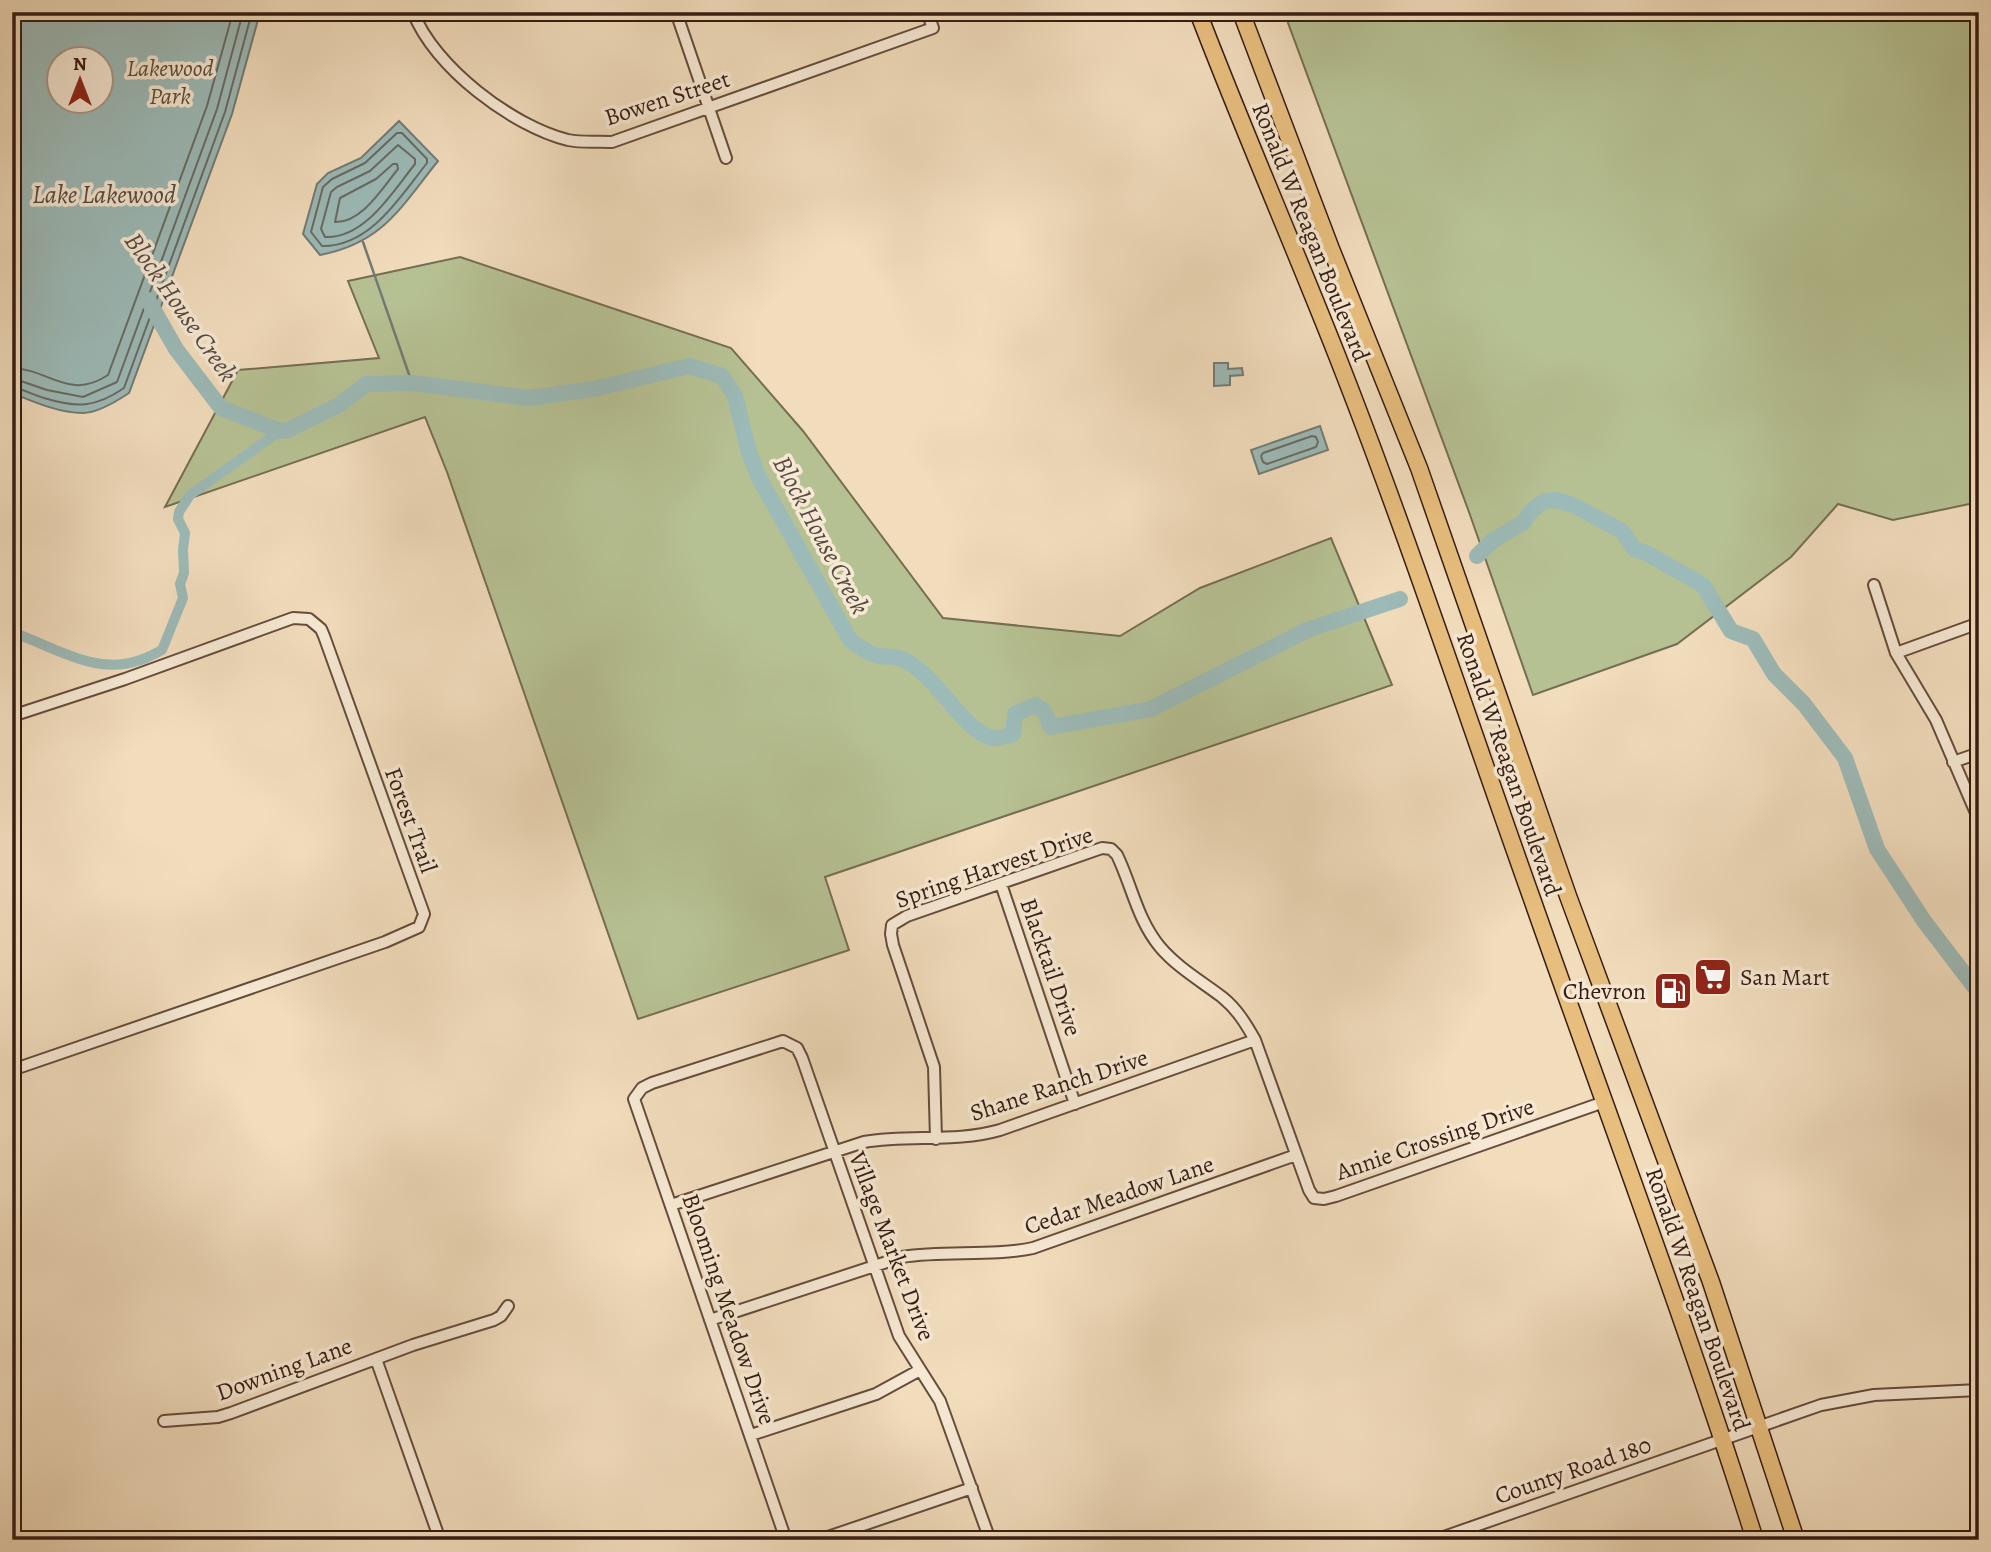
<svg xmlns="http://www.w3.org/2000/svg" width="1991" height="1552" font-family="Alegreya,serif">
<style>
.green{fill:#b6c193;stroke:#766e52;stroke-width:2}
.water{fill:#9cbab7;stroke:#737b75;stroke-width:2;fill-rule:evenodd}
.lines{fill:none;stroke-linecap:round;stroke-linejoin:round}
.shore{stroke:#696b64;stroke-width:2}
.stream{stroke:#737b75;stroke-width:2.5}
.canal{stroke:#9cbab7;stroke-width:10}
.river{stroke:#9cbab7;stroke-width:16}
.street-casing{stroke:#654c3c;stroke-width:14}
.primary-casing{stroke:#361c11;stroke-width:19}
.street{stroke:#f6e8d3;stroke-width:10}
.primary{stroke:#e8be7e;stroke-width:16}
.labels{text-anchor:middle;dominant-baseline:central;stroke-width:7;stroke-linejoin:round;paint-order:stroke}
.park-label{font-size:24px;font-style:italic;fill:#5c4e38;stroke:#f6e8d3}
.street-label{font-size:24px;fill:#361c11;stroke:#f6e8d3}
.poi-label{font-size:24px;fill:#361c11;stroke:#f6e8d3;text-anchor:start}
.water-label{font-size:26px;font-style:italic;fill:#554b43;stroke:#f6e8d3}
</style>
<rect width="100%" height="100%" fill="#f1dcbc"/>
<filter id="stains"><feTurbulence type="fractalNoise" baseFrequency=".00286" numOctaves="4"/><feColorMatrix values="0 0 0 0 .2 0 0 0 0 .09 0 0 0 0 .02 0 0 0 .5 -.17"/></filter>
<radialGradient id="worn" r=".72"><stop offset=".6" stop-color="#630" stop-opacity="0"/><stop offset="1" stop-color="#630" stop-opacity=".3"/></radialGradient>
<path class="green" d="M 1284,12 L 1979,12 L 1979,502 L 1893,520 L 1838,504 L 1791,557 L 1677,644 L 1533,695 L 1469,512 Z
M 460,257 L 731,348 L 803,431 L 943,618 L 1120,636 L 1200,588 L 1331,538 L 1392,685 L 825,877 L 849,950 L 638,1019 L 447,472 L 425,417 L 165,507 L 238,370 L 379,358 L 348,281 Z"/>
<path class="water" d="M 12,12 L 258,12 L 259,16 L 232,114 L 129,393 C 117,401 98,413 83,413 C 59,413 34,402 12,393 ZM 60,60 L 102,60 L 102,102 L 60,102 Z
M 399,121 L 438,161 C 400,208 383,243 320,255 L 303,234 L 317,184 L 328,173 L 361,158 Z
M 1214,363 L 1228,363 L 1228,369 L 1242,368 L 1243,375 L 1230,376 L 1230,385 L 1214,386 Z
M 1320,426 L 1328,450 L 1259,474 L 1251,450 Z"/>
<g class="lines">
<path class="shore" d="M 397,133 L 402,133 L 427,159 L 427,163 C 400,197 370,247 322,246 L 311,232 L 323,187 L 332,179 L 365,163 Z
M 398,145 L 415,159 L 415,164 C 393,191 365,239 325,237 L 321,229 L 331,192 L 337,187 L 370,171 Z
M 393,164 L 397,164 L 398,169 C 383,187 362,223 335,222 L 340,198 L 376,179 Z
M 12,368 C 49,369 69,401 108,375 L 207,106 L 233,12
M 12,378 L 47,390 L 83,397 L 117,382 L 217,109 L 243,12
M 12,387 C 23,389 33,395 44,398 C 77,408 95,408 124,388 L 225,112 L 252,12
M 1312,436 L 1316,437 L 1318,442 L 1316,447 L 1267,464 L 1263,462 L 1261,456 L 1263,453 Z"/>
<path class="stream" d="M 363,242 L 412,383"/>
<path class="canal" d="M 12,632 C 52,646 94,675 137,661 C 146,659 154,654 162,650 L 183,598 L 180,584 L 184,573 L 183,550 L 185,533 L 178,519 L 179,512 L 190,495 L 280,431"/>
<path class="river" d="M 148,300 L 176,349 L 221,408 L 280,431 L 288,430 L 339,405 L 366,384 L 412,383 L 528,398 L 594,389 L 689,366 L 722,376 L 735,396 L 749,453 L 759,478 L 850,640 C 858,645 868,654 878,656 C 886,657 896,656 904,660 C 937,675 962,730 992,738 C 1000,739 1006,736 1013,734 L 1015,714 L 1035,705 L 1044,711 L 1051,727 L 1151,709 L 1307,630 L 1400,599
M 1477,556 L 1492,541 L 1524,522 L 1530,512 L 1544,501 L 1556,500 L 1573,505 L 1622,531 L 1634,549 L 1646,553 L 1703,585 L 1731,631 L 1753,639 L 1774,674 L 1804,704 L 1845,758 L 1877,849 L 1924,921 L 1979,993"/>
<defs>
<path id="street" d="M 413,12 C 434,67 512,126 568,140 C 582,143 598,141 612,142 L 933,28 L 927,12
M 676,12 L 726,158
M 1874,585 L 1896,653 L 1936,720 L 1979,820
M 1896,653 L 1979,623
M 12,716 L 125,679 L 293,618 L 309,619 L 321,629 L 324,636 L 424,914 L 419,927 L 385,942 L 12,1070
M 1953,762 L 1979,753
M 1001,884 L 1075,1104
M 936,1139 L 934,1067 L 893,945 L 891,934 L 892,925 L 907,916 L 1102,848 L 1111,849 L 1117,855 C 1132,886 1137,919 1160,947 C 1178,968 1201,981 1222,997 C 1237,1009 1246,1024 1255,1040 L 1309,1190 L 1314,1198 L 1324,1199 L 1336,1196 L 1604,1102
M 671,1205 L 864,1142 C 909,1134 955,1143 1000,1130 L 1255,1040
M 710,1320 L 902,1257 C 946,1250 990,1257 1033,1248 L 1296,1155
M 376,1359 L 440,1540
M 164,1421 L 218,1417 L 231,1413 L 413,1345 L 494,1320 L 501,1316 L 508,1306
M 751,1435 L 876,1394 L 920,1370
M 786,1540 L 634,1099 L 642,1088 L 652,1083 L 783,1041 L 797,1048 L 802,1058 L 899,1336 L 940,1401 L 990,1540
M 819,1540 L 972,1488
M 1435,1540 L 1821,1405 L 1874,1395 L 1979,1390
M 1976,1540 L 1979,1539"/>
<path id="primary" d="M 1198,12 C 1242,127 1291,239 1336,353 C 1407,533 1467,717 1532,899 C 1607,1113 1687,1324 1755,1540
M 1241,12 L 1331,249 L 1419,468 L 1568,896 L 1711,1282 L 1796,1540"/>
</defs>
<use href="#street" class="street-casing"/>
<use href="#primary" class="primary-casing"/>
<use href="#street" class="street"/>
<use href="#primary" class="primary"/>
</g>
<defs>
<symbol id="supermarket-square" viewBox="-11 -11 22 22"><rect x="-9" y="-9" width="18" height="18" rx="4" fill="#8f2418" stroke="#f6e8d3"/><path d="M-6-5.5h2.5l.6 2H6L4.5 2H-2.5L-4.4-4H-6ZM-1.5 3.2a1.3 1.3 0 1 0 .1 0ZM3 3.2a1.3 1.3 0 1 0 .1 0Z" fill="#fff"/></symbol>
<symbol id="fuel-square" viewBox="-11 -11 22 22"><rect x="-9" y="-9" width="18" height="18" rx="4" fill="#8f2418" stroke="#f6e8d3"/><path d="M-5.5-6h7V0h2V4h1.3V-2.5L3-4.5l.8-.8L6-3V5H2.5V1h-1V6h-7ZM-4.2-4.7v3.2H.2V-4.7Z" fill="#fff"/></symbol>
</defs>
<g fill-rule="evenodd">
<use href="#supermarket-square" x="1691" y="955" width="44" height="44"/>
<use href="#fuel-square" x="1651" y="969" width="44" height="44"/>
</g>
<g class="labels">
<g class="park-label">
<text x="170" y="68">Lakewood<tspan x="170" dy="28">Park</tspan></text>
</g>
<g class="street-label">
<text transform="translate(667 98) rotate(-18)">Bowen Street</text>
<text transform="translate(1311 232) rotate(68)">Ronald W Reagan Boulevard</text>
<text transform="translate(1509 764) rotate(71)">Ronald W Reagan Boulevard</text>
<text transform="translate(411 820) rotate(70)">Forest Trail</text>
<text transform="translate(994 867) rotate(-19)">Spring Harvest Drive</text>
<text transform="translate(1051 967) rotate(71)">Blacktail Drive</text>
<text transform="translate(1059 1085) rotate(-18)">Shane Ranch Drive</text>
<text transform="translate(1435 1139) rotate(-19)">Annie Crossing Drive</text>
<text transform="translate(1119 1195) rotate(-19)">Cedar Meadow Lane</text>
<text transform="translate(892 1246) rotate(69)">Village Market Drive</text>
<text transform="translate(1698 1299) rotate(71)">Ronald W Reagan Boulevard</text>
<text transform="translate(729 1309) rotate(71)">Blooming Meadow Drive</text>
<text transform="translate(284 1369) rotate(-20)">Downing Lane</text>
<text transform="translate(1573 1470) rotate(-19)">County Road 180</text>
</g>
<g class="poi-label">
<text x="1740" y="977">San Mart</text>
<text x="1646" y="991" text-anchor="end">Chevron</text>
</g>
<g class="water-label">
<text x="104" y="194">Lake Lakewood</text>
<text transform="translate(181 307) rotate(55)">Block House Creek</text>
<text transform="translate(821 535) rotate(62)">Block House Creek</text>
</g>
</g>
<rect width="1991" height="1552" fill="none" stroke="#f1dcbc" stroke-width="42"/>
<rect x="14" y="14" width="1963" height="1524" fill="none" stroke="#361c11" stroke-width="3.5"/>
<rect x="21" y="21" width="1949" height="1510" fill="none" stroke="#361c11" stroke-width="2"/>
<g transform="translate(80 80)"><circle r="33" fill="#f6e8d3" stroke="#a99685" stroke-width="2"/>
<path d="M0-5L12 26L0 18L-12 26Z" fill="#8f2418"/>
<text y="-10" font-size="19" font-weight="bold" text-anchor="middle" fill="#361c11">N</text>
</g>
<rect width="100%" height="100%" filter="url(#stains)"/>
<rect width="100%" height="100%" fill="url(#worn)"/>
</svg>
